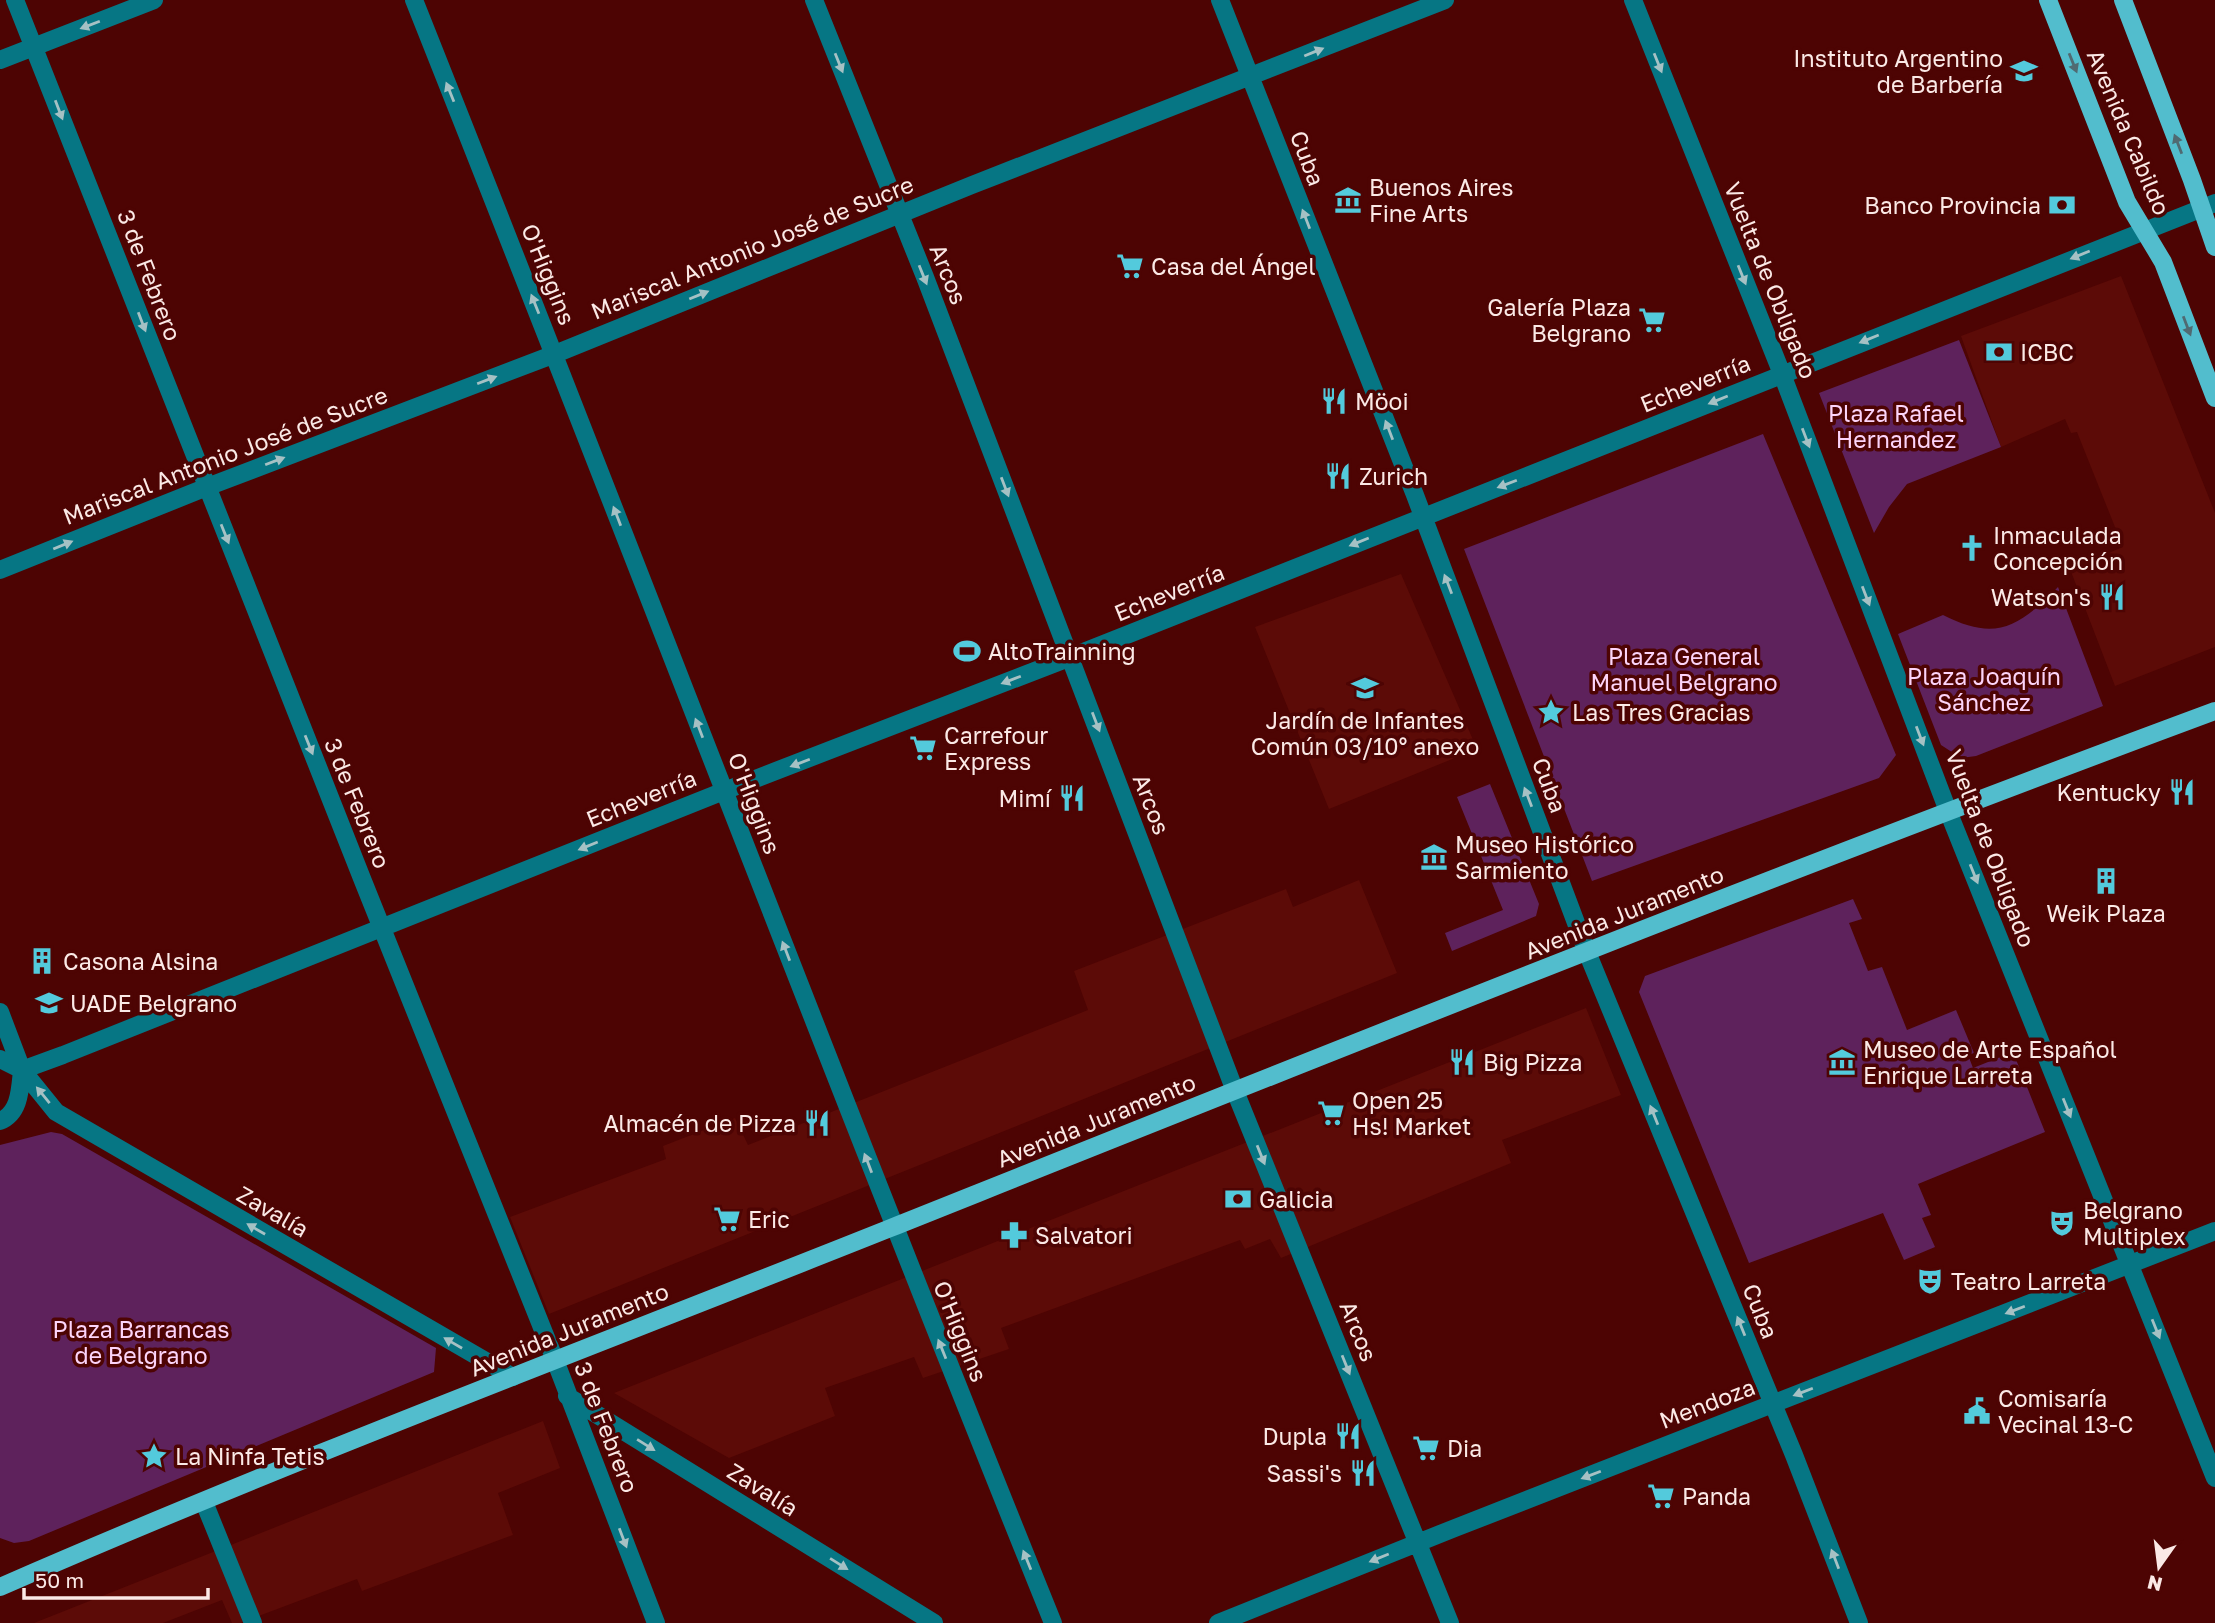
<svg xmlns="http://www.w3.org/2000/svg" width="2215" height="1623" font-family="'Golos Text',sans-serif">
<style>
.built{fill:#5c0b07}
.green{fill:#5e225c}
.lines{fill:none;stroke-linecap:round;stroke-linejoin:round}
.minor{stroke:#067684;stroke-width:18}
.major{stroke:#52bdcd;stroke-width:18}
.oneway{fill:#a5c1c4}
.oneway2{fill:#506a72}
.labels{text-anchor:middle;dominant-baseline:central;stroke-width:7;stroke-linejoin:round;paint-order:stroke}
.poi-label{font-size:23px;fill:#fbe9e6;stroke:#4d0403;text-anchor:start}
.street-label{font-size:23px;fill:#fbe9e6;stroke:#4d0403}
.park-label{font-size:23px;fill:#fcd4f9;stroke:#4d0403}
</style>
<rect width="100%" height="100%" fill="#4d0403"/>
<path class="built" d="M 2121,276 L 2215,513 L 2215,647 L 2115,686 L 2070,569 L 2123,547 L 2077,432 L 2071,433 L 2065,419 L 2001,447 L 1961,336 Z
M 1401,574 L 1477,749 L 1329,809 L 1255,627 Z
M 1359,880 L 1397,973 L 549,1314 L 510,1217 L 666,1159 L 663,1146 L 735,1118 L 748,1145 L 1088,1010 L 1074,971 L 1286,889 L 1293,907 Z
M 1586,1008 L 1621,1095 L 1502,1140 L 1511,1163 L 1281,1258 L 1270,1239 L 1245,1249 L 1240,1240 L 1001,1328 L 1009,1349 L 923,1378 L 914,1357 L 825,1388 L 835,1416 L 729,1458 L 614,1393 Z
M 543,1421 L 560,1468 L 498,1493 L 513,1535 L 362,1591 L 357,1579 L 240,1623 L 232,1623 L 222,1600 L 163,1623 L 34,1623 Z"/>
<path class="green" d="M 1959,340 L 2001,447 L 1907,484 L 1889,507 L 1874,533 L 1819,393 Z
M 1763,434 L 1896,755 L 1879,778 L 1592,881 L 1464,549 Z
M 2058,587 L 2103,706 L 1976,756 L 1961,758 L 1941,745 L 1898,634 L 1943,615 C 1996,642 2019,627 2058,587 Z
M 1490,784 L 1539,904 L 1536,916 L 1452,951 L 1445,933 L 1503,910 L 1457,797 Z
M 1853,899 L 1862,919 L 1849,923 L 1868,971 L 1882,967 L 1907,1030 L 1956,1010 L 1974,1053 L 1968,1055 L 1973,1068 L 2013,1052 L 2045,1132 L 1918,1184 L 1931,1215 L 1922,1218 L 1935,1247 L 1904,1260 L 1883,1213 L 1749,1263 L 1639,992 L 1645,976 Z
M 51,1132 L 62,1134 L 436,1348 L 434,1372 L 29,1541 L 14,1543 L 0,1538 L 0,1145 Z"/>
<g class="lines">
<path class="minor" d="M 15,0 L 363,881 L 555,1360 L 656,1623
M 414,0 C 629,540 835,1084 1053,1623
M 814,0 L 925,277 L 1235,1091 L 1450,1623
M 1220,0 L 1415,495 L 1587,952 L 1794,1455 L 1859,1623
M 1633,0 L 1782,374 L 1948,811 L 2215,1478
M 0,60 L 154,0
M 0,570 L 207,487 L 555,354 L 972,185 L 1445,0
M 0,1012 L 22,1070 L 56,1112 L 513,1377
M 0,1059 L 22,1070 L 63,1055 L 724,791 L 1071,657 L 2215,203
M 0,1121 C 20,1113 20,1089 22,1070
M 567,1396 L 934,1623
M 204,1502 L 253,1623
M 1218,1623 L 1455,1528 L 2215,1231"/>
<path class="major" d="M 2048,0 L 2127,202 L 2163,262 L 2215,398
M 2123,0 L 2192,180 L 2215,247
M 0,1587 C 293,1459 592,1347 888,1229 C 1329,1053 1770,876 2215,711"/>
</g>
<defs><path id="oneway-solid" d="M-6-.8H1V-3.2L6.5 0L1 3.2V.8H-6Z" transform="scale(1.75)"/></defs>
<g class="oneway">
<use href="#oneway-solid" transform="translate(90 25) rotate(159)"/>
<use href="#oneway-solid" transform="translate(1314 52) rotate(-22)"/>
<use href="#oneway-solid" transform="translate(839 63) rotate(68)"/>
<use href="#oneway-solid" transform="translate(1658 63) rotate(68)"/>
<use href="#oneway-solid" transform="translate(450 92) rotate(-112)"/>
<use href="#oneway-solid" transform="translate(59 110) rotate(69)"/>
<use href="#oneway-solid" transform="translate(1306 219) rotate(-111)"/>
<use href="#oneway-solid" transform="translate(2080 255) rotate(158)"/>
<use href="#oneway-solid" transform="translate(923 275) rotate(68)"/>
<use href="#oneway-solid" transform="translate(1742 275) rotate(68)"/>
<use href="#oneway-solid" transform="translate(699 295) rotate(-22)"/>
<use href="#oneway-solid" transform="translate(535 304) rotate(-112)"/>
<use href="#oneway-solid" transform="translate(142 322) rotate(69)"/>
<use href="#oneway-solid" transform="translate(1869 339) rotate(158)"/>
<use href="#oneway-solid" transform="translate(487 380) rotate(-21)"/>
<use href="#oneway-solid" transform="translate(1718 400) rotate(158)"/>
<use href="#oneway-solid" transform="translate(1389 430) rotate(-111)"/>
<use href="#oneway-solid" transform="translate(1806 438) rotate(69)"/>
<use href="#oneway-solid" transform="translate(275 461) rotate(-21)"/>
<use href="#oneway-solid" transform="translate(1507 484) rotate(159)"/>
<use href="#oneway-solid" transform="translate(1005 487) rotate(69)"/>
<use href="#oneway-solid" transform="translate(617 516) rotate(-111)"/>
<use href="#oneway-solid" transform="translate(225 534) rotate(68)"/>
<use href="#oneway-solid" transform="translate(1359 542) rotate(158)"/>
<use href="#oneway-solid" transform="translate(63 545) rotate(-22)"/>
<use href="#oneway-solid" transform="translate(1448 584) rotate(-111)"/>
<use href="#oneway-solid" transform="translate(1866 596) rotate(69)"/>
<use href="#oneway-solid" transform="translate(1011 680) rotate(159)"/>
<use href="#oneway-solid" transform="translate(1096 722) rotate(69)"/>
<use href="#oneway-solid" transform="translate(699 728) rotate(-111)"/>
<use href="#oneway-solid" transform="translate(1920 736) rotate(69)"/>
<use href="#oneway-solid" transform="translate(309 745) rotate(68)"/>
<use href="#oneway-solid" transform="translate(800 763) rotate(159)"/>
<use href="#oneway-solid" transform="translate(1528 797) rotate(-111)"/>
<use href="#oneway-solid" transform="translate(588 846) rotate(158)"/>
<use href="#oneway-solid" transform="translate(1974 874) rotate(68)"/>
<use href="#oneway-solid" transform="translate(786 951) rotate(-111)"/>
<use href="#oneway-solid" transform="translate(43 1095) rotate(-129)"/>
<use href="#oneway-solid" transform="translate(2067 1108) rotate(68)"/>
<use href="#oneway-solid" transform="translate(1654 1115) rotate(-112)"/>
<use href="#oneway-solid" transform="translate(1261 1155) rotate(68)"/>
<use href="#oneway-solid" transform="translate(868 1163) rotate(-111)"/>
<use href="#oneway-solid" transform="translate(256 1229) rotate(-150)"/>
<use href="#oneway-solid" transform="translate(2015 1310) rotate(159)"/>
<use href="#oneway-solid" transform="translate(1741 1326) rotate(-112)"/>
<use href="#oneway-solid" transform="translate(2156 1329) rotate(68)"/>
<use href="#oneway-solid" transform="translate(453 1343) rotate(-150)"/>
<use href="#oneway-solid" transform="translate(942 1349) rotate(-112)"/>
<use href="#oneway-solid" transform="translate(1346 1365) rotate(68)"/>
<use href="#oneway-solid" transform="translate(1803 1392) rotate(159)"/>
<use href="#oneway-solid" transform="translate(646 1445) rotate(32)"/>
<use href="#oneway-solid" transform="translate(1591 1475) rotate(159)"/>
<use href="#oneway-solid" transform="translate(623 1538) rotate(69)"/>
<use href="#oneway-solid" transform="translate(1379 1558) rotate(158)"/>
<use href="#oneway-solid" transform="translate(1835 1559) rotate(-111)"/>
<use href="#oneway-solid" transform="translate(1027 1560) rotate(-112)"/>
<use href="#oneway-solid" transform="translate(839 1564) rotate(32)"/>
</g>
<g class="oneway2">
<use href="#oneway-solid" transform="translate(2073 63) rotate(68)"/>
<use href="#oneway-solid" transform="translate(2178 144) rotate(-111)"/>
<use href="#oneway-solid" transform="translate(2187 326) rotate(69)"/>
</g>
<defs>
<symbol id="university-bare" viewBox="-9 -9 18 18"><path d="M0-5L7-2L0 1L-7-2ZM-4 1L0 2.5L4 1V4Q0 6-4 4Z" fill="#53cadc" stroke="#4d0403" stroke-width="2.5" paint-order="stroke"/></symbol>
<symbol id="museum-bare" viewBox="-9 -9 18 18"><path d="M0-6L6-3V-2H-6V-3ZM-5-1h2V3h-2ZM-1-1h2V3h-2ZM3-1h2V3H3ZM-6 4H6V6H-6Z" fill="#53cadc" stroke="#4d0403" stroke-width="2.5" paint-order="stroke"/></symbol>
<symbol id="bank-bare" viewBox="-9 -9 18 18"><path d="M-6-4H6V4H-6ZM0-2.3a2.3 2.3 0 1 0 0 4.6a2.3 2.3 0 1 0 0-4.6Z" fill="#53cadc" stroke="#4d0403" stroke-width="2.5" paint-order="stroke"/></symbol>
<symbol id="supermarket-bare" viewBox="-9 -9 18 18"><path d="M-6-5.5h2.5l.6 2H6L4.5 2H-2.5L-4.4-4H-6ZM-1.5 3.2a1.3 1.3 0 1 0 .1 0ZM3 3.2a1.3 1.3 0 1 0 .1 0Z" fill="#53cadc" stroke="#4d0403" stroke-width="2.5" paint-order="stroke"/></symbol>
<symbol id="restaurant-bare" viewBox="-9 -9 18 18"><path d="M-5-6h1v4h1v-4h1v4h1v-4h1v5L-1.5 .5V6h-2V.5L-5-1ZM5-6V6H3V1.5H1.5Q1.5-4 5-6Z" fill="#53cadc" stroke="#4d0403" stroke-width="2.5" paint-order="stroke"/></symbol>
<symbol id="church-bare" viewBox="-9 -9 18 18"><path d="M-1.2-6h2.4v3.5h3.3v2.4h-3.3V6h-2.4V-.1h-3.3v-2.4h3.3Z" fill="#53cadc" stroke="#4d0403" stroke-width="2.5" paint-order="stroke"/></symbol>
<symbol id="stadium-bare" viewBox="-9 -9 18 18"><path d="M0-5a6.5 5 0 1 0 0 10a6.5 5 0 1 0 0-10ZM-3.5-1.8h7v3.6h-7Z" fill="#53cadc" stroke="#4d0403" stroke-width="2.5" paint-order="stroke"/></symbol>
<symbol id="school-bare" viewBox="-9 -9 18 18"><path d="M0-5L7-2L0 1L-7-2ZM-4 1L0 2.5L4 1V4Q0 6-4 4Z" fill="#53cadc" stroke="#4d0403" stroke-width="2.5" paint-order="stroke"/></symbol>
<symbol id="sight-bare" viewBox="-9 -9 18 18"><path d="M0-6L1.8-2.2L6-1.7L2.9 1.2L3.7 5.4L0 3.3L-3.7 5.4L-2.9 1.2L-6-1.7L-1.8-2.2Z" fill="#53cadc" stroke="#4d0403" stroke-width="2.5" paint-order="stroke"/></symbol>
<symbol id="building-bare" viewBox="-9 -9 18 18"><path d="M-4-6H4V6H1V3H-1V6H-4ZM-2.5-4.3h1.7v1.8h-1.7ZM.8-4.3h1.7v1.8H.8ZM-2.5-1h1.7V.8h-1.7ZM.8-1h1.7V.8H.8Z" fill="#53cadc" stroke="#4d0403" stroke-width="2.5" paint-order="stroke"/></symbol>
<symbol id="theatre-bare" viewBox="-9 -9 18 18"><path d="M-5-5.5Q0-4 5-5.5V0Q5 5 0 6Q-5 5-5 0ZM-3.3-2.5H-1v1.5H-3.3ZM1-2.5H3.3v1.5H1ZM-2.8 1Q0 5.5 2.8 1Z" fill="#53cadc" stroke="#4d0403" stroke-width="2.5" paint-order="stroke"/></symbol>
<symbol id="pharmacy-bare" viewBox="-9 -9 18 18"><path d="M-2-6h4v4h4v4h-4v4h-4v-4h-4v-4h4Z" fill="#53cadc" stroke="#4d0403" stroke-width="2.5" paint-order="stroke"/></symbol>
<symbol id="civic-bare" viewBox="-9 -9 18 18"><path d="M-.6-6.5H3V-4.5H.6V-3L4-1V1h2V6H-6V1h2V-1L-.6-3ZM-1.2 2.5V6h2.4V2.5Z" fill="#53cadc" stroke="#4d0403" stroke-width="2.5" paint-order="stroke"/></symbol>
</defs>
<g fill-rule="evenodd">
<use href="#university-bare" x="2005" y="52" width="38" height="38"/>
<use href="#museum-bare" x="1329" y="181" width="38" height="38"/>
<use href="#bank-bare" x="2043" y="186" width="38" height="38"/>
<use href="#supermarket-bare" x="1111" y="247" width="38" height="38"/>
<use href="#supermarket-bare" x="1633" y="301" width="38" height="38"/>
<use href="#bank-bare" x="1980" y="333" width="38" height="38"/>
<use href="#restaurant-bare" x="1315" y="382" width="38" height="38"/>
<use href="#restaurant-bare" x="1319" y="457" width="38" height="38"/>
<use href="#church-bare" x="1953" y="529" width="38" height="38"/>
<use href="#restaurant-bare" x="2093" y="578" width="38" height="38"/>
<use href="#stadium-bare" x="948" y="632" width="38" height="38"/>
<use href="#school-bare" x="1346" y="669" width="38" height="38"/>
<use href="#sight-bare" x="1532" y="693" width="38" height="38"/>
<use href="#supermarket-bare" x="904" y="729" width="38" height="38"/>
<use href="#restaurant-bare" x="2163" y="773" width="38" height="38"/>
<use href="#restaurant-bare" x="1053" y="779" width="38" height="38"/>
<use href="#museum-bare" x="1415" y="838" width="38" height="38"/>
<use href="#building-bare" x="2087" y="862" width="38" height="38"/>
<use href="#building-bare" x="23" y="942" width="38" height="38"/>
<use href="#university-bare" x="30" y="984" width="38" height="38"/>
<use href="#restaurant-bare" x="1443" y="1043" width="38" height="38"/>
<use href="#museum-bare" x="1823" y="1043" width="38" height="38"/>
<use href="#supermarket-bare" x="1312" y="1094" width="38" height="38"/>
<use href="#restaurant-bare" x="798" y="1104" width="38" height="38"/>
<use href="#bank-bare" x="1219" y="1180" width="38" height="38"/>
<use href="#supermarket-bare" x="708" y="1200" width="38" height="38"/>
<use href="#theatre-bare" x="2043" y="1204" width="38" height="38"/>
<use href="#pharmacy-bare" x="995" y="1216" width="38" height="38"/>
<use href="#theatre-bare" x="1911" y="1262" width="38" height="38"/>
<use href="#civic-bare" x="1958" y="1392" width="38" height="38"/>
<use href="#restaurant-bare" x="1329" y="1417" width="38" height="38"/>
<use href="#supermarket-bare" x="1407" y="1429" width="38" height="38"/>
<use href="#sight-bare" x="135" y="1437" width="38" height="38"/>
<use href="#restaurant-bare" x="1344" y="1454" width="38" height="38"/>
<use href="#supermarket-bare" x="1642" y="1477" width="38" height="38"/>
</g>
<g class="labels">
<g class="poi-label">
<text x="2003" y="58" text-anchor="end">Instituto Argentino<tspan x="2003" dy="26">de Barbería</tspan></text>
<text x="1369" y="187">Buenos Aires<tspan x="1369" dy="26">Fine Arts</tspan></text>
<text x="2041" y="205" text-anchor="end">Banco Provincia</text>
<text x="1151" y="266">Casa del Ángel</text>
<text x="1631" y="307" text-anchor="end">Galería Plaza<tspan x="1631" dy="26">Belgrano</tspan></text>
<text x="2020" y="352">ICBC</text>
<text x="1355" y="401">Möoi</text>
<text x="1359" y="476">Zurich</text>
<text x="1993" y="535">Inmaculada<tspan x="1993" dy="26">Concepción</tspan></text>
<text x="2091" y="597" text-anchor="end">Watson's</text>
<text x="988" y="651">AltoTrainning</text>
<text x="1572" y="712">Las Tres Gracias</text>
<text x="1365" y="720" text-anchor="middle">Jardín de Infantes<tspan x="1365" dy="26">Común 03/10° anexo</tspan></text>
<text x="944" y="735">Carrefour<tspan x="944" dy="26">Express</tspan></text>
<text x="2161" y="792" text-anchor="end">Kentucky</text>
<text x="1051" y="798" text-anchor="end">Mimí</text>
<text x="1455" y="844">Museo Histórico<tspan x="1455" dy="26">Sarmiento</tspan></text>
<text x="2106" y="913" text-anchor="middle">Weik Plaza</text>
<text x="63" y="961">Casona Alsina</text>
<text x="70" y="1003">UADE Belgrano</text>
<text x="1863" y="1049">Museo de Arte Español<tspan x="1863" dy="26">Enrique Larreta</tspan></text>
<text x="1483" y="1062">Big Pizza</text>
<text x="1352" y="1100">Open 25<tspan x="1352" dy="26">Hs! Market</tspan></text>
<text x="796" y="1123" text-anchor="end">Almacén de Pizza</text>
<text x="1259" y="1199">Galicia</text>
<text x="2083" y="1210">Belgrano<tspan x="2083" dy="26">Multiplex</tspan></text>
<text x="748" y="1219">Eric</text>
<text x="1035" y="1235">Salvatori</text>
<text x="1951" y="1281">Teatro Larreta</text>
<text x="1998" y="1398">Comisaría<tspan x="1998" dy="26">Vecinal 13-C</tspan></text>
<text x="1327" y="1436" text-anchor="end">Dupla</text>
<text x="1447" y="1448">Dia</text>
<text x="175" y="1456">La Ninfa Tetis</text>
<text x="1342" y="1473" text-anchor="end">Sassi's</text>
<text x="1682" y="1496">Panda</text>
</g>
<g class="street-label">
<text transform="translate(2129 132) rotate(67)">Avenida Cabildo</text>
<text transform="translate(1308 158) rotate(69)">Cuba</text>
<text transform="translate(752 247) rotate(-22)">Mariscal Antonio José de Sucre</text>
<text transform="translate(549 274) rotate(68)">O'Higgins</text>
<text transform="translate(949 274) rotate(68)">Arcos</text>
<text transform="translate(150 275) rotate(69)">3 de Febrero</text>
<text transform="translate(1771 280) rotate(68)">Vuelta de Obligado</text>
<text transform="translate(1695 383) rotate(-22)">Echeverría</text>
<text transform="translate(225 455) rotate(-21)">Mariscal Antonio José de Sucre</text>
<text transform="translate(1169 592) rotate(-22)">Echeverría</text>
<text transform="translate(1550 785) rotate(69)">Cuba</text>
<text transform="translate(641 798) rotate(-22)">Echeverría</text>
<text transform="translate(358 803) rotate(68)">3 de Febrero</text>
<text transform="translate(755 803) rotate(69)">O'Higgins</text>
<text transform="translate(1152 804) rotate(69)">Arcos</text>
<text transform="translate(1991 848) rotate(69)">Vuelta de Obligado</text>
<text transform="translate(1624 912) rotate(-22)">Avenida Juramento</text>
<text transform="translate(1096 1120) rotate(-22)">Avenida Juramento</text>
<text transform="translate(273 1211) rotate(30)">Zavalía</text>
<text transform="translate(1761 1311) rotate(68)">Cuba</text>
<text transform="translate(569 1329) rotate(-22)">Avenida Juramento</text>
<text transform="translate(961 1331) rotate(68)">O'Higgins</text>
<text transform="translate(1359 1331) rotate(68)">Arcos</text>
<text transform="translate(1707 1403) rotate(-21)">Mendoza</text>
<text transform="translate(607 1427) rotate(69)">3 de Febrero</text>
<text transform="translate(763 1489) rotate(32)">Zavalía</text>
</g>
<g class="park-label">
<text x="1896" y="413">Plaza Rafael<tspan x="1896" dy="26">Hernandez</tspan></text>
<text x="1684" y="656">Plaza General<tspan x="1684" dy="26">Manuel Belgrano</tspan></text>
<text x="1984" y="676">Plaza Joaquín<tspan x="1984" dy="26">Sánchez</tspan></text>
<text x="141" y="1329">Plaza Barrancas<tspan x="141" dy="26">de Belgrano</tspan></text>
</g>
</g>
<g transform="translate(2159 1567) rotate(194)" stroke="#4d0403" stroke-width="5" paint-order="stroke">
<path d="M0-5L12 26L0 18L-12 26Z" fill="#fbe9e6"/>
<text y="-10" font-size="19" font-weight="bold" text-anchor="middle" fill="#fbe9e6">N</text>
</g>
<path d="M24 1588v10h184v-10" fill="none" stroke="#fbe9e6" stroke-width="3.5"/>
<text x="35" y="1588" font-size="21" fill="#fbe9e6" stroke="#4d0403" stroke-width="5" paint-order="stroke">50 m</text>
</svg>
